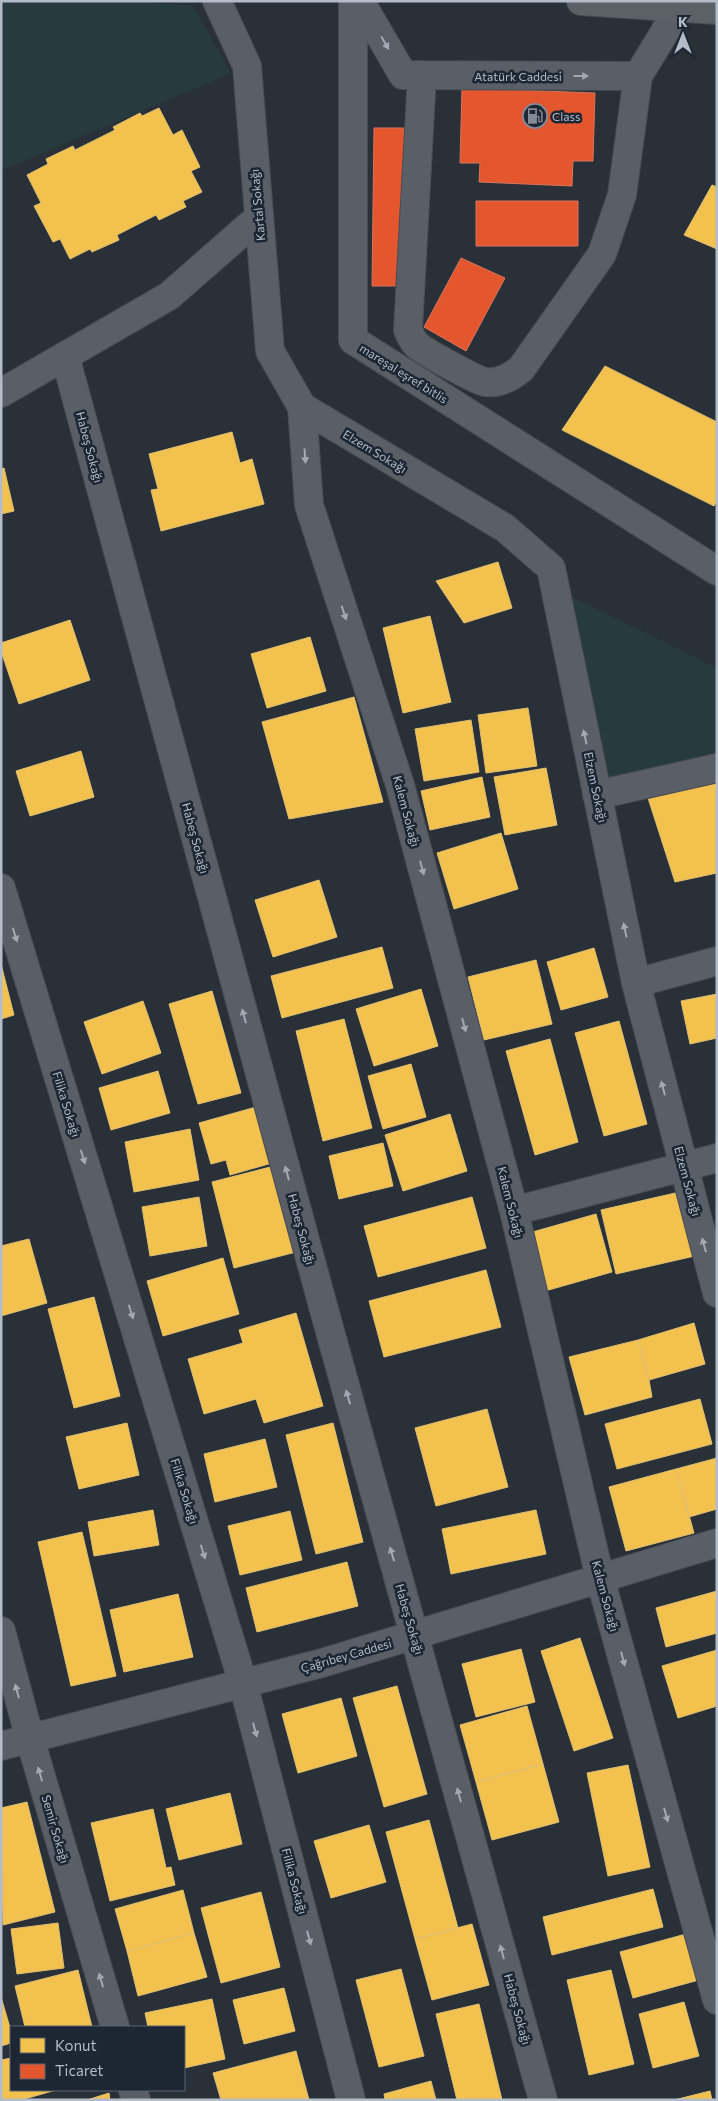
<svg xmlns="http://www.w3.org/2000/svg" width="718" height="2101" font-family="Commissioner,sans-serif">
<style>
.green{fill:#273a3e}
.homes{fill:#f2c14e;stroke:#dfc073}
.shops{fill:#e4572e;stroke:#d6755c}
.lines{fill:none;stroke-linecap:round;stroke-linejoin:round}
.minor-casing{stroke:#484c53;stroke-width:30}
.major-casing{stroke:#484c55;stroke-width:30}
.minor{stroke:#5a5e66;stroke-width:28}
.major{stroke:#5c6168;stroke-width:28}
.oneway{fill:#a2a9b5}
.labels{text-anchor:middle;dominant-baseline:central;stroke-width:5;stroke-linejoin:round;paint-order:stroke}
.street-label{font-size:12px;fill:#b4bcc9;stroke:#1d2633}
.poi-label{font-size:12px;fill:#b4bcc9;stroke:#1d2633;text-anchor:start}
</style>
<rect width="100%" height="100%" fill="#2a3038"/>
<path class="green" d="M 1,1 L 103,1 L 193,5 L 231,73 L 1,171 Z
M 568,595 L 717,668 L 717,759 L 611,785 Z"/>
<path class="homes" d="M 159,108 L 173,135 L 182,130 L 200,167 L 191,171 L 202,192 L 183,201 L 186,207 L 159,220 L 156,215 L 117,235 L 119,240 L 92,252 L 90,249 L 70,259 L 60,239 L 53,242 L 34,206 L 41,203 L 27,175 L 48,164 L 46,159 L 73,146 L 75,150 L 115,130 L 113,127 L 140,113 L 142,116 Z
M 712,185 L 717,187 L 717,249 L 684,235 Z
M 605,366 L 717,422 L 717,501 L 714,506 L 562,430 Z
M 232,432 L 240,463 L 252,459 L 264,504 L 161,531 L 151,490 L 158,489 L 149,454 Z
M 4,468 L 14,511 L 1,514 L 1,469 Z
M 498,562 L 512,608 L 464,623 L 436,581 Z
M 430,616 L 451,702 L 403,713 L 383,628 Z
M 70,620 L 90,680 L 19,704 L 1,651 L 1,643 Z
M 310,637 L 326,691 L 267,708 L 251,654 Z
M 354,697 L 383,802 L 289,819 L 262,722 Z
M 528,708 L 537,766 L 486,773 L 478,715 Z
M 471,720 L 479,772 L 424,781 L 415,729 Z
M 81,751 L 94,797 L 30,816 L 16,771 Z
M 546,768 L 557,825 L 505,835 L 494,777 Z
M 482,777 L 490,817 L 430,830 L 421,791 Z
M 717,782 L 717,873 L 675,882 L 648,798 Z
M 501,833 L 518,889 L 454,909 L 437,853 Z
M 319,880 L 337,937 L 273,957 L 255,900 Z
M 382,947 L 393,988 L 282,1018 L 271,976 Z
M 594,948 L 608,997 L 561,1010 L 547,962 Z
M 536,960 L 552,1024 L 484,1040 L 468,977 Z
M 1,964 L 14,1015 L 1,1019 Z
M 421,989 L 438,1046 L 374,1066 L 356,1009 Z
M 212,991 L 241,1093 L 198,1104 L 169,1004 Z
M 717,994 L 717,1038 L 690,1044 L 681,1001 Z
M 143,1001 L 161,1053 L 102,1074 L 84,1022 Z
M 344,1019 L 372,1128 L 323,1141 L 296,1031 Z
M 619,1021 L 647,1124 L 604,1136 L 575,1033 Z
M 550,1039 L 578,1142 L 535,1155 L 506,1051 Z
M 411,1064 L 426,1117 L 383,1129 L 368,1076 Z
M 158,1071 L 170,1113 L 111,1130 L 99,1088 Z
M 256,1107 L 272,1163 L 230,1175 L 226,1160 L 211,1164 L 199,1123 Z
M 450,1114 L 467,1171 L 403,1191 L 385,1135 Z
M 190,1129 L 199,1180 L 134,1192 L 125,1142 Z
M 383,1143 L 393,1186 L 339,1199 L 329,1156 Z
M 278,1165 L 300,1251 L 234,1268 L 212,1182 Z
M 684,1191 L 699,1255 L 616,1274 L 601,1210 Z
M 199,1197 L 207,1246 L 150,1256 L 142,1207 Z
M 472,1197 L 486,1248 L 378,1277 L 364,1226 Z
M 596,1214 L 612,1272 L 545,1291 L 529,1233 Z
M 29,1239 L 47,1303 L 1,1316 L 1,1246 Z
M 223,1258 L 239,1314 L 163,1336 L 147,1281 Z
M 486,1270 L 501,1327 L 384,1357 L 369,1301 Z
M 94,1297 L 120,1396 L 74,1408 L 48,1309 Z
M 296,1313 L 323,1406 L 264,1423 L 256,1399 L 204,1414 L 188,1359 L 243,1343 L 239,1330 Z
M 694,1323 L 705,1364 L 649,1380 L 638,1340 Z
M 638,1340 L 649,1380 L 652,1397 L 585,1415 L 569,1357 Z
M 700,1399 L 712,1444 L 617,1469 L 605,1424 Z
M 487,1409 L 508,1487 L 436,1506 L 415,1428 Z
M 127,1423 L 139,1475 L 79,1489 L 66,1437 Z
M 333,1423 L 363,1542 L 316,1554 L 286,1435 Z
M 265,1439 L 277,1487 L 215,1502 L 204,1454 Z
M 717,1458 L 717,1509 L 689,1517 L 676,1469 Z
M 676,1469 L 694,1533 L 626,1551 L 609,1487 Z
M 153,1510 L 159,1545 L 94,1556 L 88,1522 Z
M 536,1510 L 546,1554 L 451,1574 L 442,1529 Z
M 290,1511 L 302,1560 L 240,1575 L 228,1526 Z
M 82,1532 L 116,1676 L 71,1686 L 38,1542 Z
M 347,1562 L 358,1606 L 257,1632 L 246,1588 Z
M 717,1591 L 717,1633 L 666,1647 L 656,1608 Z
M 178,1594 L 193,1657 L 124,1672 L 110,1610 Z
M 580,1638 L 613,1738 L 574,1751 L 541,1651 Z
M 521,1649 L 535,1702 L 476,1717 L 462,1664 Z
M 717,1650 L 717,1706 L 678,1718 L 662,1666 Z
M 397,1686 L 427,1794 L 384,1807 L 353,1698 Z
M 341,1698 L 357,1756 L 298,1773 L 282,1714 Z
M 527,1706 L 543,1764 L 476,1782 L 460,1725 Z
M 543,1764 L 559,1822 L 492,1840 L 476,1782 Z
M 628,1765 L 650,1867 L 608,1876 L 587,1773 Z
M 230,1793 L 242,1844 L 179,1860 L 166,1809 Z
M 27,1802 L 55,1912 L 3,1925 L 1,1808 Z
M 153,1809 L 166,1868 L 171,1867 L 175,1885 L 110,1901 L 91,1823 Z
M 429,1820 L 458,1928 L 415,1939 L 386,1832 Z
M 369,1825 L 386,1882 L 331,1898 L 314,1841 Z
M 653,1889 L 663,1927 L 552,1955 L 543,1917 Z
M 183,1890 L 194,1933 L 127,1951 L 115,1909 Z
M 261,1892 L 280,1967 L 221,1983 L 201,1908 Z
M 58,1923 L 64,1968 L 17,1974 L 11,1929 Z
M 472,1924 L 489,1985 L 432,2000 L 415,1939 Z
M 194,1933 L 207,1977 L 138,1996 L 127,1951 Z
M 686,1934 L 699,1980 L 633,1998 L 620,1952 Z
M 401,1969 L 424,2056 L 379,2067 L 356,1980 Z
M 78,1970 L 92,2027 L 25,2027 L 15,1986 Z
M 611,1970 L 634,2064 L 589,2075 L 567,1980 Z
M 284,1988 L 295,2031 L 244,2044 L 233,2000 Z
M 1,1997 L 11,2031 L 11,2043 L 1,2046 Z
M 212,1999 L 225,2059 L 184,2068 L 184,2027 L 148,2027 L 145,2013 Z
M 684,2002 L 699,2056 L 653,2068 L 639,2014 Z
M 479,2004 L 502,2100 L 457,2100 L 436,2014 Z
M 296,2051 L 309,2100 L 221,2100 L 213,2073 Z
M 11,2058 L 11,2090 L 56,2090 L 21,2100 L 1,2100 L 1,2060 Z
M 431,2081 L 436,2100 L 385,2100 L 384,2094 Z
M 710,2091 L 712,2100 L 674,2100 Z
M 109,2093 L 110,2100 L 87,2100 Z"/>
<path class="shops" d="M 462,88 L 595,93 L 593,161 L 573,161 L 572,186 L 479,182 L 480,163 L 460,163 Z
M 374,128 L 404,128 L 402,286 L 372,286 Z
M 476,201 L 578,201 L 578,246 L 476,246 Z
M 461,258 L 505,278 L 466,351 L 424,327 Z"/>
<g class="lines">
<defs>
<path id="minor" d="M 217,1 L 247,66 L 270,351 L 302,407 L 309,505 L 400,785 L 514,1211 L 600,1578 L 717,2000
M 353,1 L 353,340 L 717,571
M 360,1 L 403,75 L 638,76 L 680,7
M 422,75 L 408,330 C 410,335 412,340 416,344 C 422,351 476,380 485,382 C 498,384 511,377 521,369 L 602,254 L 622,195 L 638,76
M 65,356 L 323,1306 L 543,2100
M 1,393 L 169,296 L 258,218
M 302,407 L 505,528 L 551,568 L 636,983 L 717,1293
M 597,795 L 717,768
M 1,888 L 243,1683 L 351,2100
M 636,983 L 717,961
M 514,1211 L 717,1158
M 1,1631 L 30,1739 L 115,2027
M 1,1746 L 322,1663 L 717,1543
M 133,2090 L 136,2100"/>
<path id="major" d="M 581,1 L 717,10"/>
</defs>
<use href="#minor" class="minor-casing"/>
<use href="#major" class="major-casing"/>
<use href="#minor" class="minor"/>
<use href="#major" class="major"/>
</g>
<defs><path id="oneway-solid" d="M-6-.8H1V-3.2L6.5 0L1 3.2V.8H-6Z" transform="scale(1.25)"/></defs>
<g class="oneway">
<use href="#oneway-solid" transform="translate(385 43) rotate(60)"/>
<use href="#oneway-solid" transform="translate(581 76)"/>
<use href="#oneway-solid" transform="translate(305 456) rotate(86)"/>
<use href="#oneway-solid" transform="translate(344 613) rotate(72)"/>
<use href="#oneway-solid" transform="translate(585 737) rotate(-102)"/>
<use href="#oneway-solid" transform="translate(422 868) rotate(75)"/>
<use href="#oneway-solid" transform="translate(625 930) rotate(-102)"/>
<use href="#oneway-solid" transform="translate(15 935) rotate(73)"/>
<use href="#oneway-solid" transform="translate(244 1016) rotate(-105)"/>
<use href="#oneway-solid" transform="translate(464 1025) rotate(75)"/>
<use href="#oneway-solid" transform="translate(663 1088) rotate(-105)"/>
<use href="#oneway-solid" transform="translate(83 1157) rotate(73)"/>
<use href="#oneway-solid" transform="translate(287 1173) rotate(-105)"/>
<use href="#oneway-solid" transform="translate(704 1245) rotate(-105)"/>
<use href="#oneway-solid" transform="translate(131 1312) rotate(73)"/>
<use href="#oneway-solid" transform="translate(348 1397) rotate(-106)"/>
<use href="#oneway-solid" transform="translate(203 1552) rotate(73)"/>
<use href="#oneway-solid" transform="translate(392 1554) rotate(-106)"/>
<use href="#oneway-solid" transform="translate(623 1659) rotate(75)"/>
<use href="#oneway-solid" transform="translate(17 1691) rotate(-105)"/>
<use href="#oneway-solid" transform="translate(255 1730) rotate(75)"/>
<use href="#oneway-solid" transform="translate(40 1774) rotate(-106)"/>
<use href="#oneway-solid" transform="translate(459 1795) rotate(-105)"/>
<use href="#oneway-solid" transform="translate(666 1815) rotate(75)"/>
<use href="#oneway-solid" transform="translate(309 1938) rotate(75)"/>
<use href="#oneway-solid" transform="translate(502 1952) rotate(-105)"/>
<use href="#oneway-solid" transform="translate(101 1980) rotate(-106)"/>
</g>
<defs>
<symbol id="fuel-ring" viewBox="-11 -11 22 22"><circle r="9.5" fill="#1d2633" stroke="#848b96" stroke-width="1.5"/><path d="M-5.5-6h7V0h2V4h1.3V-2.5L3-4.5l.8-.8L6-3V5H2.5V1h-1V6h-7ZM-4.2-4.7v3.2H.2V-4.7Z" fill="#848b96"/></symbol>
</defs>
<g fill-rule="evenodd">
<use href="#fuel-ring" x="521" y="102" width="28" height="28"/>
</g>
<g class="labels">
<g class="street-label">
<text x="518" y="76">Atatürk Caddesi</text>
<text transform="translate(257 205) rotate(-95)">Kartal Sokağı</text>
<text transform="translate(404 373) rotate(32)">mareşal eşref bitlis</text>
<text transform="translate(90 447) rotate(75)">Habeş Sokağı</text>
<text transform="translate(375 451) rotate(31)">Elzem Sokağı</text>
<text transform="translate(596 787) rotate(78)">Elzem Sokağı</text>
<text transform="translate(407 811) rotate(75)">Kalem Sokağı</text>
<text transform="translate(196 838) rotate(75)">Habeş Sokağı</text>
<text transform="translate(67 1104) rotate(73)">Filika Sokağı</text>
<text transform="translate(688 1181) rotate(75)">Elzem Sokağı</text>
<text transform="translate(511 1202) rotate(76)">Kalem Sokağı</text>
<text transform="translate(302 1229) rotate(75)">Habeş Sokağı</text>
<text transform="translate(185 1491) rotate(73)">Filika Sokağı</text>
<text transform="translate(606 1596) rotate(75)">Kalem Sokağı</text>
<text transform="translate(410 1619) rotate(74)">Habeş Sokağı</text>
<text transform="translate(346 1655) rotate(-16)">Çağrıbey Caddesi</text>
<text transform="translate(56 1829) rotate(74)">Semir Sokağı</text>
<text transform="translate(295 1881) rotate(75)">Filika Sokağı</text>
<text transform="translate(518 2009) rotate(75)">Habeş Sokağı</text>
</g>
<g class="poi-label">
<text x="552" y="116">Class</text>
</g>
</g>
<rect width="718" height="2101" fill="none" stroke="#b4bcc9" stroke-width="5"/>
<rect x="10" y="2026" width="175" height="65" fill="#1d2633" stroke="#59626f"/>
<rect x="20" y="2038" width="25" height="15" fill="#f2c14e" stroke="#59626f"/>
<text x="55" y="2051" font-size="15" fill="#b4bcc9">Konut</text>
<rect x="20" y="2064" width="25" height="15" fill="#e4572e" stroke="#59626f"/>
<text x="55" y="2076" font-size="15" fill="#b4bcc9">Ticaret</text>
<g transform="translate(683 35)" stroke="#1d2633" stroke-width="4" paint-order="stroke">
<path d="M0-4L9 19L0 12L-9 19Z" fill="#b4bcc9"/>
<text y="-8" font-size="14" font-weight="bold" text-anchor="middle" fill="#b4bcc9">K</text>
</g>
</svg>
